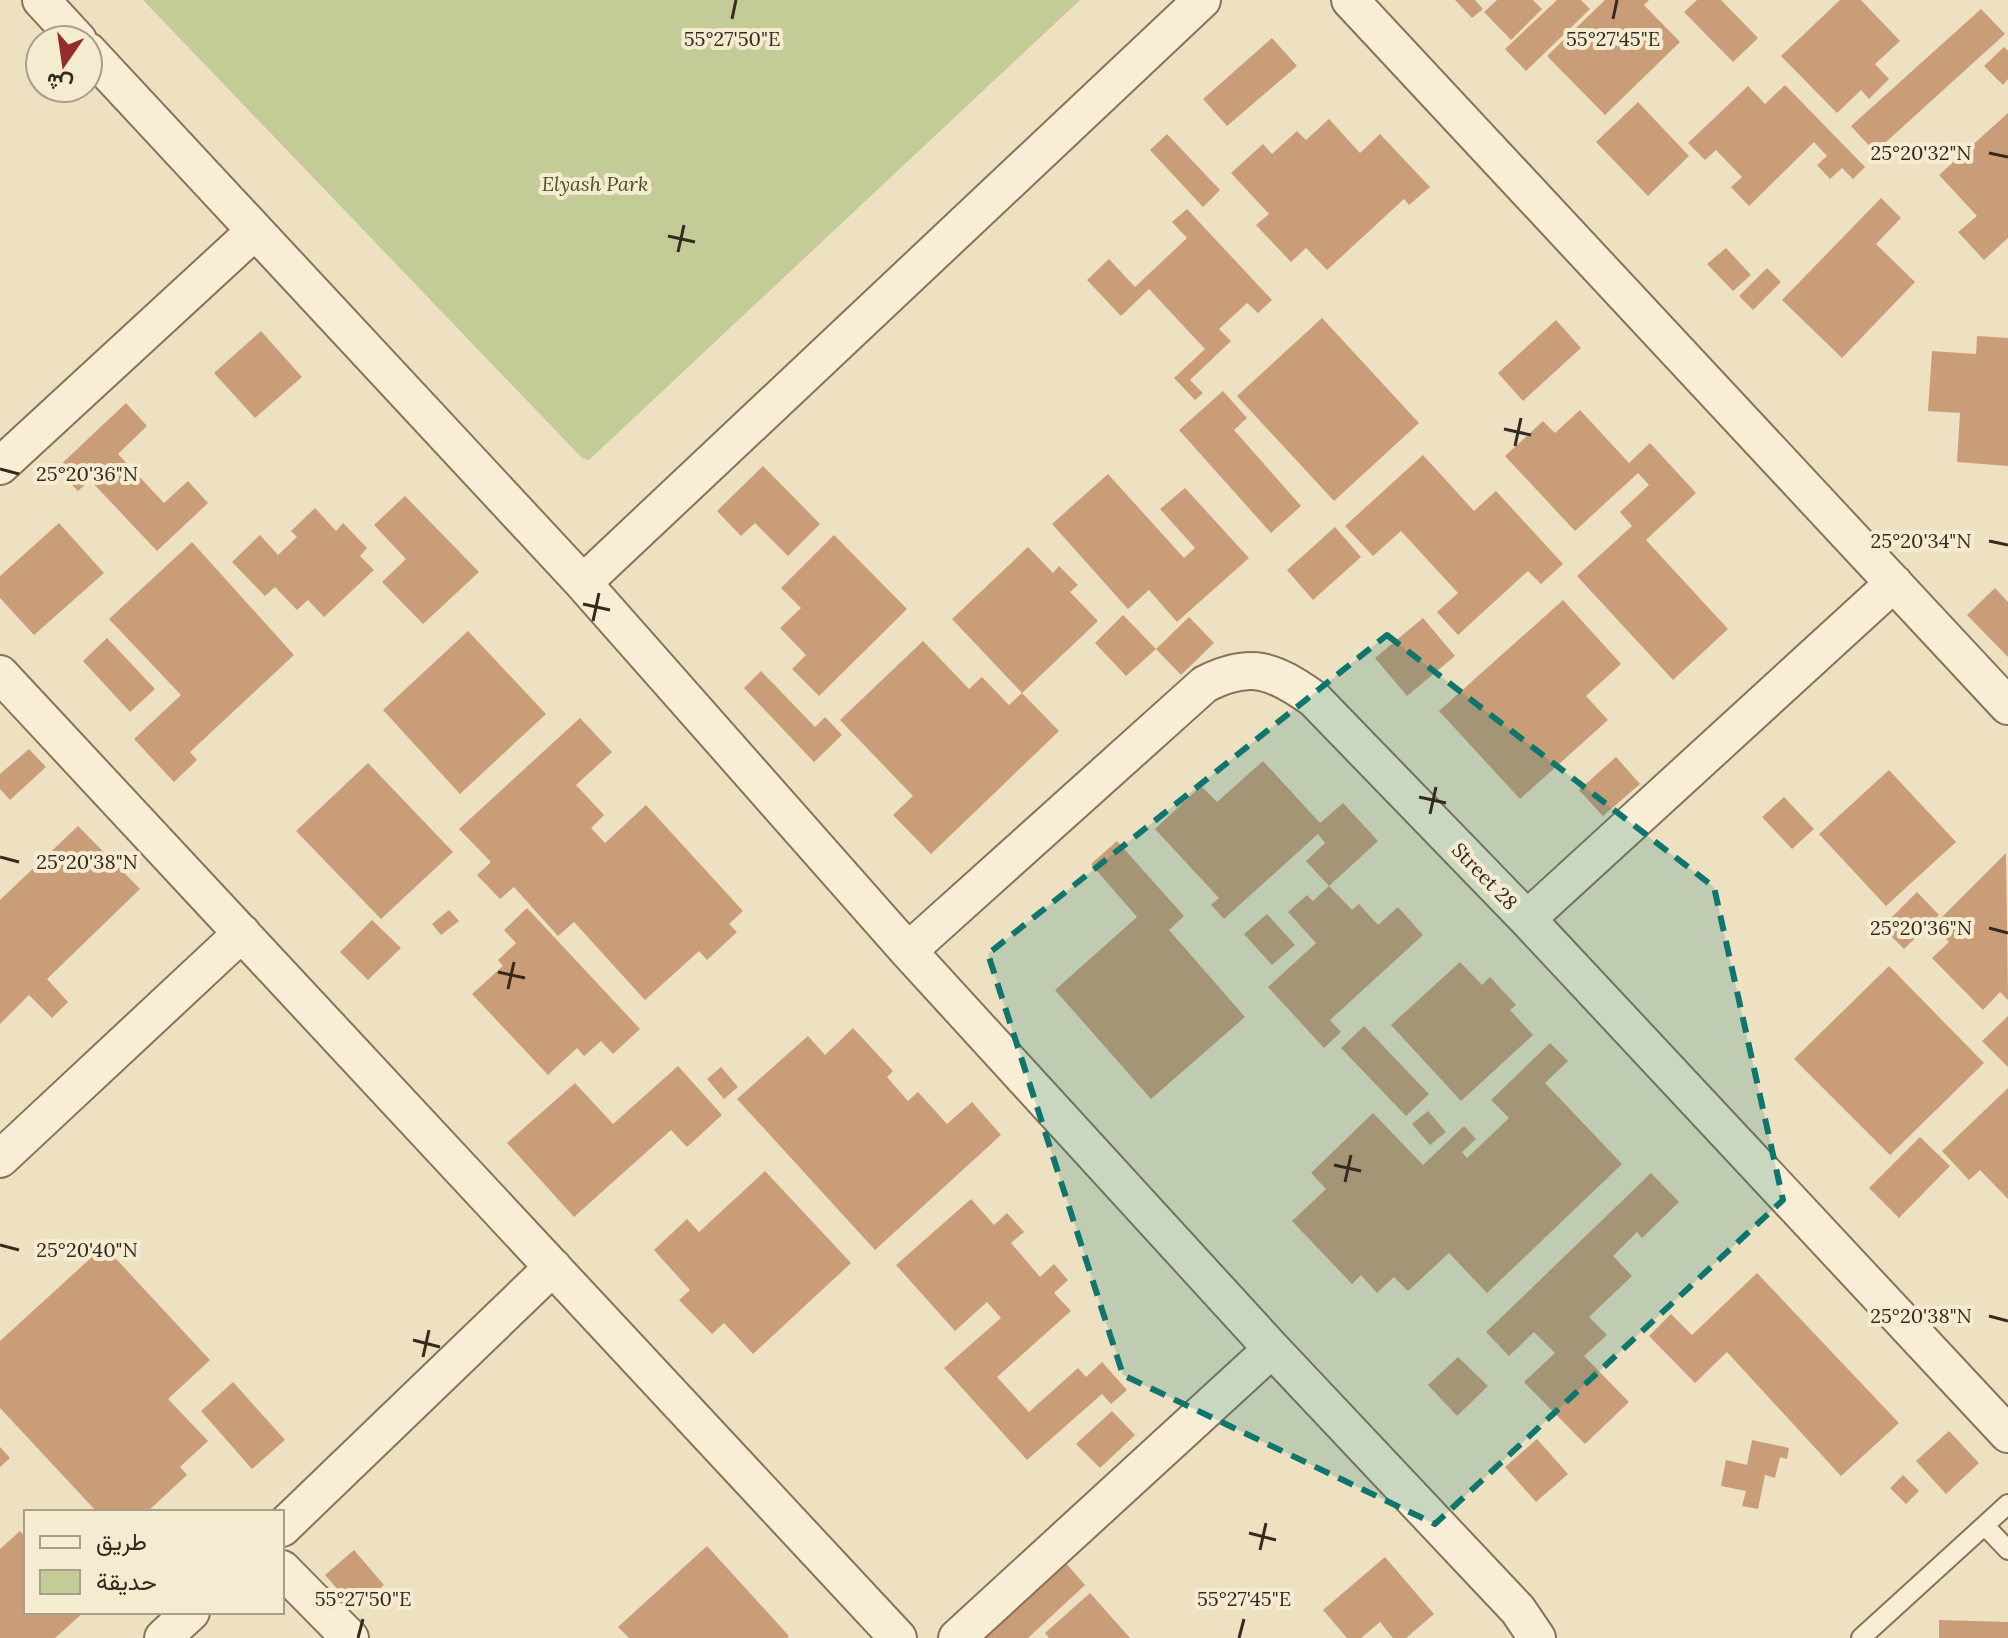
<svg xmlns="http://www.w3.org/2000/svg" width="2008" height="1638" font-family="Lora,Vazirmatn,serif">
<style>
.green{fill:#c3cb96}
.building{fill:#ca9d79}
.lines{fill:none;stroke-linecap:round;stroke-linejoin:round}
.service-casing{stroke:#86725a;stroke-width:22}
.minor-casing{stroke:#86725a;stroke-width:40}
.service{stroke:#f8eed5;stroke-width:18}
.minor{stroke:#f8eed5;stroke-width:36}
.marked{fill:#0f766e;fill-opacity:0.2;stroke:#0f766e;stroke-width:6;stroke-dasharray:16 10;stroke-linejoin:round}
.ticks{fill:none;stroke:#362a1e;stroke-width:3}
.labels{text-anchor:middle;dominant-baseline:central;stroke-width:8;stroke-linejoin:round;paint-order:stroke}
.park-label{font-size:20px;font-style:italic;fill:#465225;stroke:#f4ebd1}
.street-label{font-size:20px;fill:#362a1e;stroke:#f4ebd1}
.ticks-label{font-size:20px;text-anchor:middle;fill:#362a1e;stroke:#f4ebd1;stroke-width:8;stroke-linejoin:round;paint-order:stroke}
</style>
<rect width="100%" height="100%" fill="#ede1c2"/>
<path class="green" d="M 143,0 L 1080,0 L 589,460 L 582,458 Z"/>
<path class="building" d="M 1455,0 L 1475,0 L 1483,9 L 1472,18 Z
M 1497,0 L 1533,0 L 1542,9 L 1511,40 L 1484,12 Z
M 1557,0 L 1581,0 L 1590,9 L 1526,71 L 1505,49 Z
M 1605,0 L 1649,0 L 1644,5 L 1680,42 L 1605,115 L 1547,56 Z
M 1697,0 L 1721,0 L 1758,38 L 1733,62 L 1684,12 Z
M 1840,0 L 1861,0 L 1900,41 L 1875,64 L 1889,79 L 1869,99 L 1861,90 L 1837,113 L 1781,56 Z
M 1981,9 L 2005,34 L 1875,152 L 1851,126 Z
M 1272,38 L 1297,66 L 1227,126 L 1203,99 Z
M 2004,47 L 2008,51 L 2008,79 L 2003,85 L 1984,66 Z
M 1785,85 L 1865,167 L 1853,179 L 1842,168 L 1830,179 L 1817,165 L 1827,156 L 1814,142 L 1749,206 L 1731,187 L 1742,177 L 1716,150 L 1705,160 L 1688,143 L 1748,86 L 1765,104 Z
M 1638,102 L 1689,156 L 1648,196 L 1596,142 Z
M 2008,113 L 2008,238 L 1984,260 L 1958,232 L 1977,216 L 1939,175 Z
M 1329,119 L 1360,153 L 1380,134 L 1430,187 L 1409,205 L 1404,199 L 1327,270 L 1306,248 L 1291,262 L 1256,225 L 1269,214 L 1231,173 L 1263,144 L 1272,154 L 1297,131 L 1306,140 Z
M 1167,134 L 1220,190 L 1203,207 L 1150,150 Z
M 1881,198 L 1901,218 L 1876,244 L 1915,282 L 1842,358 L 1782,300 Z
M 1187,209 L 1272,300 L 1258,313 L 1247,303 L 1219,329 L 1231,341 L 1190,380 L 1203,393 L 1195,400 L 1174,378 L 1205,349 L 1149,289 L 1121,316 L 1087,280 L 1109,259 L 1135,287 L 1187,238 L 1172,222 Z
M 1726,248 L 1751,275 L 1733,291 L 1707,264 Z
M 1767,268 L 1781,282 L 1753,310 L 1739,296 Z
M 1322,318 L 1419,423 L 1334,501 L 1237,396 Z
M 1556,320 L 1581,348 L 1523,401 L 1498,373 Z
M 261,331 L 302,377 L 255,418 L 214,373 Z
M 1977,336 L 2008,338 L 2008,466 L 1957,462 L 1960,413 L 1928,411 L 1932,351 L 1976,354 Z
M 1223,391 L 1247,418 L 1234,430 L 1301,506 L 1271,533 L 1179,430 Z
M 126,403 L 147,426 L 118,454 L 164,503 L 188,481 L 208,503 L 157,551 L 90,480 L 78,491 L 56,469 Z
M 1580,410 L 1629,463 L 1650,443 L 1696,493 L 1646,540 L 1728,629 L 1673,680 L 1577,576 L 1632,526 L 1620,512 L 1649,485 L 1638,473 L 1575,531 L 1505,456 L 1543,421 L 1555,433 Z
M 1423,455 L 1474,511 L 1496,491 L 1563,564 L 1541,584 L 1528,571 L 1458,635 L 1437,612 L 1458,593 L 1401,531 L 1373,556 L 1345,526 Z
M 763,466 L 820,524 L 788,556 L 755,523 L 741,536 L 717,511 Z
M 1108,474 L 1184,558 L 1195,548 L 1160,509 L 1185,488 L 1249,558 L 1177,622 L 1149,590 L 1128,609 L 1052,524 Z
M 405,496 L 479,572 L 423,624 L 382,582 L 406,559 L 374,525 Z
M 315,508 L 336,531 L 343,523 L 367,548 L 360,556 L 374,570 L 324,617 L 308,600 L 297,610 L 275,587 L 265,596 L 232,562 L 260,535 L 278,555 L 297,537 L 291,531 Z
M 59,523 L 104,573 L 34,635 L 0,598 L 0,576 Z
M 1335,527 L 1361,557 L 1313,600 L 1287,570 Z
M 834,535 L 907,609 L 819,696 L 792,669 L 806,655 L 780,628 L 801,608 L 781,588 Z
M 192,542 L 294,655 L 190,752 L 197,760 L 174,782 L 134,739 L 181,695 L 109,619 Z
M 1028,547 L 1053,573 L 1059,566 L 1078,585 L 1070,592 L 1098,621 L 1022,693 L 952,619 Z
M 1995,588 L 2008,602 L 2008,657 L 1967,615 Z
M 1563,600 L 1621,664 L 1586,696 L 1608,720 L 1520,799 L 1439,711 Z
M 1123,615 L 1156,649 L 1126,676 L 1095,643 Z
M 1189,617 L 1214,643 L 1181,675 L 1156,649 Z
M 1423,618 L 1455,656 L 1407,696 L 1375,658 Z
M 468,631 L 546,714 L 460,794 L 383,710 Z
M 107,638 L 155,689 L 130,712 L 83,661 Z
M 923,641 L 969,689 L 982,677 L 1009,705 L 1022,693 L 1059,731 L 931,854 L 893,815 L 913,796 L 840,720 Z
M 761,671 L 815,727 L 825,717 L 842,735 L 814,762 L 744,688 Z
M 580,718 L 612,752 L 576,785 L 604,815 L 591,828 L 605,843 L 646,805 L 743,911 L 729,924 L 737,932 L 707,960 L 699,951 L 645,1000 L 574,922 L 558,936 L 514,887 L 500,899 L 477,875 L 491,862 L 459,829 Z
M 29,749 L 46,767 L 10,800 L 0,789 L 0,774 Z
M 1616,757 L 1640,784 L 1603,816 L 1579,790 Z
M 1263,761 L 1320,823 L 1343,803 L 1378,841 L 1329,886 L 1306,861 L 1325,843 L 1318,834 L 1224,919 L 1211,905 L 1219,898 L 1155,829 L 1201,786 L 1217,802 Z
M 368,763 L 453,852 L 381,919 L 296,831 Z
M 1889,770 L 1956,842 L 1886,906 L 1819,834 Z
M 1784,797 L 1814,829 L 1792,849 L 1762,817 Z
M 78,826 L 140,889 L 47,979 L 68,1002 L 52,1018 L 29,995 L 0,1024 L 0,900 Z
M 1117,841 L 1184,916 L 1169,930 L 1245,1017 L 1151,1099 L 1055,990 L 1137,917 L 1091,864 Z
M 2006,853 L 2008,1000 L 2000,992 L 1983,1010 L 1932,958 L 1949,942 L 1933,926 Z
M 1329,886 L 1352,910 L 1359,904 L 1378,925 L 1398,907 L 1423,935 L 1330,1020 L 1341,1032 L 1324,1048 L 1268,987 L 1316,943 L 1288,912 L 1307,895 L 1313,901 Z
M 1917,892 L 1939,915 L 1904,949 L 1882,927 Z
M 527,908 L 640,1029 L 613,1054 L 601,1041 L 584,1056 L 577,1048 L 548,1075 L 472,994 L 503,966 L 498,960 L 516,943 L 504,930 Z
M 449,910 L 459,921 L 441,935 L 432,924 Z
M 1267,914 L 1295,945 L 1272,965 L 1244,934 Z
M 372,920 L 401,948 L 368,980 L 340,952 Z
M 1460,962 L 1482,985 L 1490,977 L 1516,1005 L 1510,1010 L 1533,1035 L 1461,1101 L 1391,1025 Z
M 1889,966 L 1984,1063 L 1890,1155 L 1794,1059 Z
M 2008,1016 L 2008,1067 L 1982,1041 Z
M 1364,1026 L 1429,1094 L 1406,1116 L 1341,1048 Z
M 853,1028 L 893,1071 L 887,1077 L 908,1101 L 918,1092 L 947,1124 L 972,1102 L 1001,1135 L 875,1250 L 737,1099 L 808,1036 L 825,1055 Z
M 1550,1043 L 1568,1061 L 1545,1083 L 1622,1164 L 1487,1293 L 1449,1253 L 1408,1291 L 1394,1277 L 1377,1293 L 1361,1275 L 1352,1284 L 1292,1221 L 1326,1189 L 1311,1173 L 1373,1113 L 1423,1165 L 1464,1126 L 1476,1139 L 1462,1152 L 1467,1158 L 1509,1118 L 1491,1100 Z
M 678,1066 L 722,1115 L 687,1147 L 671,1130 L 574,1217 L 507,1143 L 575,1083 L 613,1124 Z
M 721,1067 L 738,1087 L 724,1099 L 707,1079 Z
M 2008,1088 L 2008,1199 L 1980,1170 L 1969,1180 L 1942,1151 Z
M 1428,1111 L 1446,1132 L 1430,1145 L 1412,1124 Z
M 1920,1137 L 1950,1166 L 1899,1218 L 1869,1188 Z
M 765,1171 L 851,1263 L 753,1354 L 724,1323 L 712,1334 L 679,1300 L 690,1290 L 654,1250 L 687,1219 L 699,1232 Z
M 1651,1173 L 1679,1202 L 1642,1238 L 1637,1232 L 1613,1256 L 1632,1276 L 1589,1317 L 1607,1335 L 1584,1356 L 1629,1402 L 1585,1444 L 1524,1382 L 1555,1353 L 1534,1332 L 1509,1356 L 1486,1332 Z
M 971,1199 L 994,1225 L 1007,1213 L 1024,1232 L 1011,1243 L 1040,1277 L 1054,1264 L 1068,1280 L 1054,1293 L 1071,1311 L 997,1377 L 1029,1412 L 1078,1368 L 1086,1377 L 1102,1362 L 1127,1390 L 1111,1404 L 1102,1394 L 1027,1460 L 944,1368 L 1001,1318 L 987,1302 L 955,1331 L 896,1265 Z
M 104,1246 L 210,1360 L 168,1399 L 208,1441 L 180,1467 L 187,1475 L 147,1512 L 97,1512 L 0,1408 L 0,1341 Z
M 1757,1273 L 1899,1423 L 1841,1476 L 1727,1352 L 1695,1383 L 1649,1336 L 1671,1314 L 1692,1335 Z
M 1458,1357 L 1488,1386 L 1457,1416 L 1428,1385 Z
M 233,1382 L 285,1440 L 252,1469 L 201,1411 Z
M 1112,1411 L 1135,1435 L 1100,1468 L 1076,1444 Z
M 1949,1431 L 1979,1463 L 1946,1494 L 1916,1461 Z
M 1537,1439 L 1568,1474 L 1536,1502 L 1505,1467 Z
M 1752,1440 L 1789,1448 L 1787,1459 L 1780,1457 L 1775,1478 L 1765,1475 L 1758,1509 L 1742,1506 L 1746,1491 L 1721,1486 L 1726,1460 L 1747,1465 Z
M 0,1447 L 10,1458 L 0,1467 Z
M 1903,1475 L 1919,1491 L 1906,1504 L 1890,1488 Z
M 20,1531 L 26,1538 L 26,1612 L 84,1612 L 55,1638 L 0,1638 L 0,1549 Z
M 707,1546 L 789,1636 L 787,1638 L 629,1638 L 618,1627 Z
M 354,1550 L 384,1585 L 355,1609 L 325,1575 Z
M 1385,1557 L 1434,1614 L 1406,1638 L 1393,1638 L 1380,1622 L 1361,1638 L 1347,1638 L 1323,1610 Z
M 1065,1562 L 1085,1585 L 1028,1638 L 983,1638 Z
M 1090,1593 L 1130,1638 L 1049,1638 L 1045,1633 Z
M 1939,1620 L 2008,1622 L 2008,1638 L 1939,1638 Z"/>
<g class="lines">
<defs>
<path id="service" d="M 1985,1526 L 2008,1550
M 1861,1638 L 2008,1504"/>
<path id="minor" d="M 41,0 L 78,40
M 1350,0 L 2008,706
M 88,51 L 583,583 L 908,951 L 1272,1349 L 1518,1610 L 1537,1638
M 0,466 L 255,231
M 583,583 L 1202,0
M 0,674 L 898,1638
M 1527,919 L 1894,583
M 908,951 L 1205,684 C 1251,661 1273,670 1314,699 L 1527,919 L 2008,1434
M 0,1159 L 242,933
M 282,1528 L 553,1267
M 282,1569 L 350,1638
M 163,1638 L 191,1612
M 957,1638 L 1272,1349"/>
</defs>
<use href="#service" class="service-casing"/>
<use href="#minor" class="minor-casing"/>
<use href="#service" class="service"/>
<use href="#minor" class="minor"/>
</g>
<path class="marked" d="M 1387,635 L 1714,887 L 1783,1200 L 1435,1524 L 1123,1375 L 988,954 Z"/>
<path class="ticks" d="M 732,19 L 736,0M 1613,19 L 1617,0M 1989,153 L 2008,157M 668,236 L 695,242M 678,252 L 684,225M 1504,429 L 1531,435M 1515,446 L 1521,418M 0,469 L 19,474M 1989,541 L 2008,545M 583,604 L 610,610M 593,621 L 599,593M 1419,797 L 1446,803M 1430,814 L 1436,787M 0,857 L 19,862M 1989,928 L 2008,933M 498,972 L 525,978M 508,989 L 514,962M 1334,1165 L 1361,1171M 1345,1182 L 1351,1155M 0,1245 L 19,1250M 1989,1316 L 2008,1321M 413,1340 L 440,1347M 423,1357 L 429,1330M 1249,1533 L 1276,1540M 1260,1550 L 1266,1523M 358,1638 L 363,1619M 1239,1638 L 1244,1619"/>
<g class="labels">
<g class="park-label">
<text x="595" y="183">Elyash Park</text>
</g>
<g class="street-label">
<text transform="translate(1485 876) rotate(46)">Street 28</text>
</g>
</g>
<g class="ticks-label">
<text x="732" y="46">55°27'50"E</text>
<text x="1613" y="46">55°27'45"E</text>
<text x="1921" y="160">25°20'32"N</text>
<text x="87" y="481">25°20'36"N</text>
<text x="1921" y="548">25°20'34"N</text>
<text x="87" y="869">25°20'38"N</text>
<text x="1921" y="935">25°20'36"N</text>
<text x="87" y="1257">25°20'40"N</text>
<text x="1921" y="1323">25°20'38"N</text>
<text x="363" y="1606">55°27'50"E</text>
<text x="1244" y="1606">55°27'45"E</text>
</g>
<rect x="24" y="1510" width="260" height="104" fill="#f4ebd1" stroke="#a89e89" stroke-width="2"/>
<rect x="40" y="1536" width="40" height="12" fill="#f8eed5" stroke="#a89e89" stroke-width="2"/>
<text x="96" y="1550" font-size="24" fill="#362a1e">طريق</text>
<rect x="40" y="1570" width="40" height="24" fill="#c3cb96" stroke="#a89e89" stroke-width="2"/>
<text x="96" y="1590" font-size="24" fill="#362a1e">حديقة</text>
<g transform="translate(64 64) rotate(193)"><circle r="38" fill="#f4ebd1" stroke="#a89e89" stroke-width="2"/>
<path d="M0-6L14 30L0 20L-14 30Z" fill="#942d2b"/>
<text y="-12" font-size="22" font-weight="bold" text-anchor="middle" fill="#362a1e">ش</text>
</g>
</svg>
